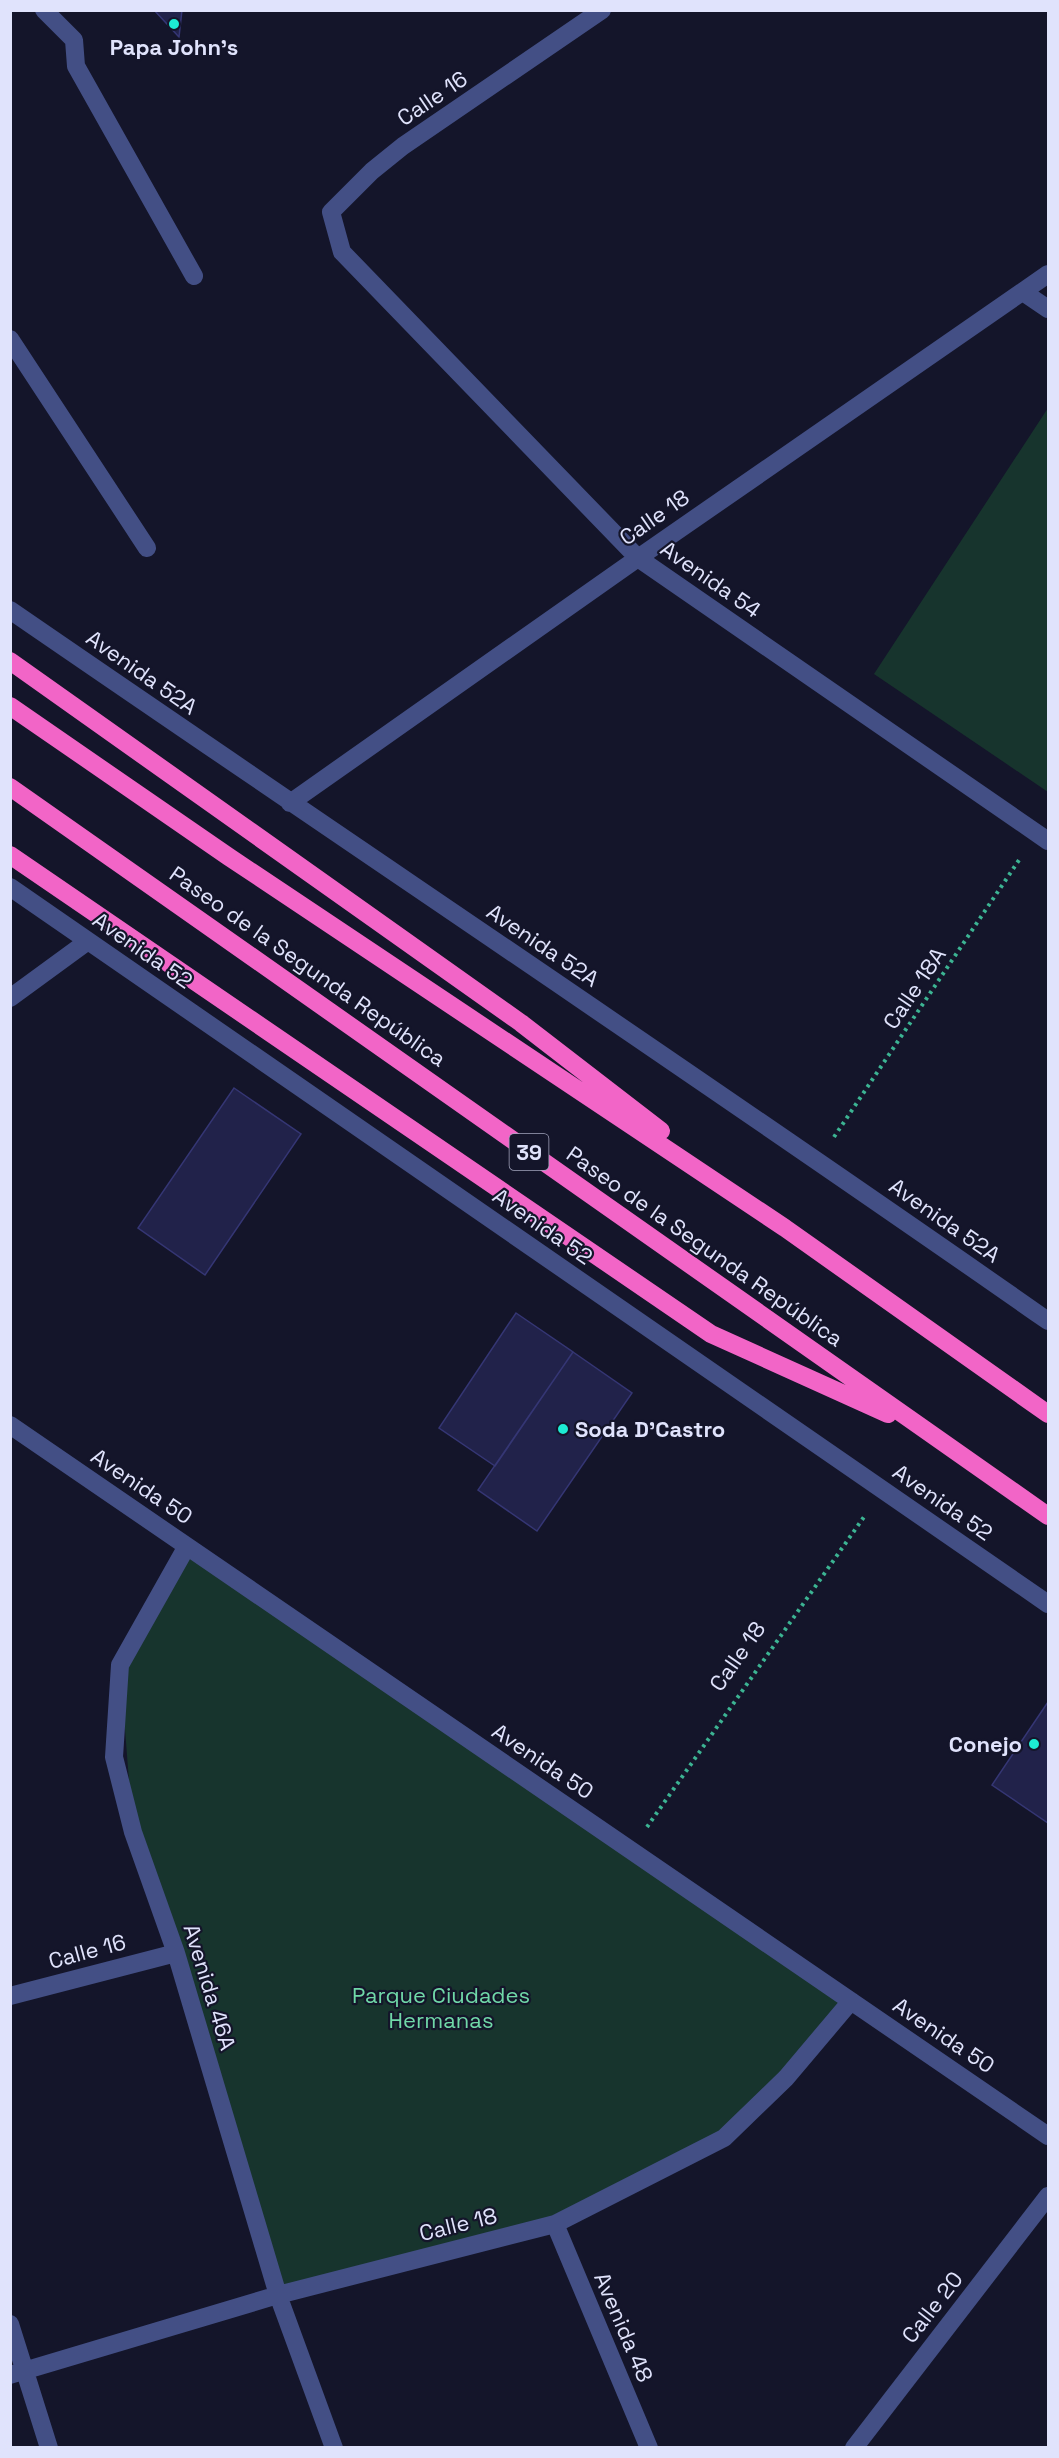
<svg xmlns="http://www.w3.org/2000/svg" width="1059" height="2458" font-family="'Space Grotesk',sans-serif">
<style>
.green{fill:#17342d}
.building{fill:#21224a;stroke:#353674;stroke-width:1.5}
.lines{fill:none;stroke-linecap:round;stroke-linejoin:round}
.path{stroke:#3cb493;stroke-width:4;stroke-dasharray:3 4.5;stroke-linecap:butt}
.minor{stroke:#434f85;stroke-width:18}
.highway{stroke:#f265c7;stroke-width:18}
.poi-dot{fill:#1debd4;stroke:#14152a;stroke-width:2}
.labels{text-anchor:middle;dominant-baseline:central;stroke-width:4.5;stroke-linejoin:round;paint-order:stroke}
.shield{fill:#14152a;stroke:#a3a5bd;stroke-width:1.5}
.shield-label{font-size:21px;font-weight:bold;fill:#e0e3fc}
.poi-label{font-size:22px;font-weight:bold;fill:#e0e3fc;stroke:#14152a}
.street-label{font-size:22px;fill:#e0e3fc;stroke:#14152a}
.park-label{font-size:22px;fill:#70d8a8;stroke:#14152a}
</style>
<rect width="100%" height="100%" fill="#14152a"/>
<path class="green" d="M 1048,408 L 1048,792 L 874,674 Z
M 187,1546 L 851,2001 L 724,2138 L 555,2224 L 278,2295 L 133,1832 L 120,1665 Z"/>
<path class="building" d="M 154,10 L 182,10 L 179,37 Z
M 234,1088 L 301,1134 L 205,1275 L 138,1228 Z
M 516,1313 L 573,1352 L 495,1466 L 439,1428 Z
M 573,1352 L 632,1393 L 537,1531 L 478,1490 Z
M 1048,1702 L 1048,1823 L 992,1785 Z"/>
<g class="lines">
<path class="path" d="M 834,1137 L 1021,857
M 647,1827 L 866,1514"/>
<path class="minor" d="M 44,10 L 74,40 L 76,66 L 194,276
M 602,10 L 403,146 L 372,171 L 331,212 L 342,252 L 638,558 L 1048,841
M 1023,292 L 1048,309
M 10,339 L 147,548
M 10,610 C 356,848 705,1081 1048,1321
M 290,803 L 638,558 L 1048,274
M 10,887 L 1048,1604
M 10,998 L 88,941
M 10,1425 L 1048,2136
M 187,1546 L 120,1665 L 114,1757 L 133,1832 L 176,1953 L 278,2295 L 334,2448
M 10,1996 L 176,1953
M 555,2224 L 649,2448
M 10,2324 L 49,2448
M 10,2375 L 278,2295 L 555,2224 L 724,2138 L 786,2078 L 851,2001
M 854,2448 L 1048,2196"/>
<path class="highway" d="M 10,661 L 521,1023 L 661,1131
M 10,706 L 229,857 L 785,1228 L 1048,1414
M 10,787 L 1048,1516
M 10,855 L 711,1334 L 888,1414"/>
</g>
<g class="poi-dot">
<circle cx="174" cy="24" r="6"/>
<circle cx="563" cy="1429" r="6"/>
<circle cx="1034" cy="1744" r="6"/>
</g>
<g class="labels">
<rect class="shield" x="509.5" y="1134" width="39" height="36" rx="4.5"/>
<g class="shield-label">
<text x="529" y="1152">39</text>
</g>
<g class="poi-label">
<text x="174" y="47">Papa John's</text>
<text x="575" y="1429" text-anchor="start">Soda D'Castro</text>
<text x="1022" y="1744" text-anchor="end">Conejo</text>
</g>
<g class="street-label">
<text transform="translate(432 98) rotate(-34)">Calle 16</text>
<text transform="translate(654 517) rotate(-35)">Calle 18</text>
<text transform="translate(711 579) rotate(35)">Avenida 54</text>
<text transform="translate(142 672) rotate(35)">Avenida 52A</text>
<text transform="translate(543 945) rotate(34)">Avenida 52A</text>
<text transform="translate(143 950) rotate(35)">Avenida 52</text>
<text transform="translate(308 966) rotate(35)">Paseo de la Segunda República</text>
<text transform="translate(914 988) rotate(-56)">Calle 18A</text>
<text transform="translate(945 1220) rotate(35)">Avenida 52A</text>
<text transform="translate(543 1226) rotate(35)">Avenida 52</text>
<text transform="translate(705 1246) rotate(35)">Paseo de la Segunda República</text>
<text transform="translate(142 1486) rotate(34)">Avenida 50</text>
<text transform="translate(943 1502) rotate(35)">Avenida 52</text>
<text transform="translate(737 1656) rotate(-55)">Calle 18</text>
<text transform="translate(543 1761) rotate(34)">Avenida 50</text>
<text transform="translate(87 1951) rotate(-15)">Calle 16</text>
<text transform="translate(210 1987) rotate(73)">Avenida 46A</text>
<text transform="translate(944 2035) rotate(34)">Avenida 50</text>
<text transform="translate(458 2224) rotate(-14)">Calle 18</text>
<text transform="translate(932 2307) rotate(-52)">Calle 20</text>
<text transform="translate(624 2327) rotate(67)">Avenida 48</text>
</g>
<g class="park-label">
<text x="441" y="1995">Parque Ciudades<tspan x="441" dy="25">Hermanas</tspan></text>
</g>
</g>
<rect width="1059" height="2458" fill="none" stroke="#e0e3fc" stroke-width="24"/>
</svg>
